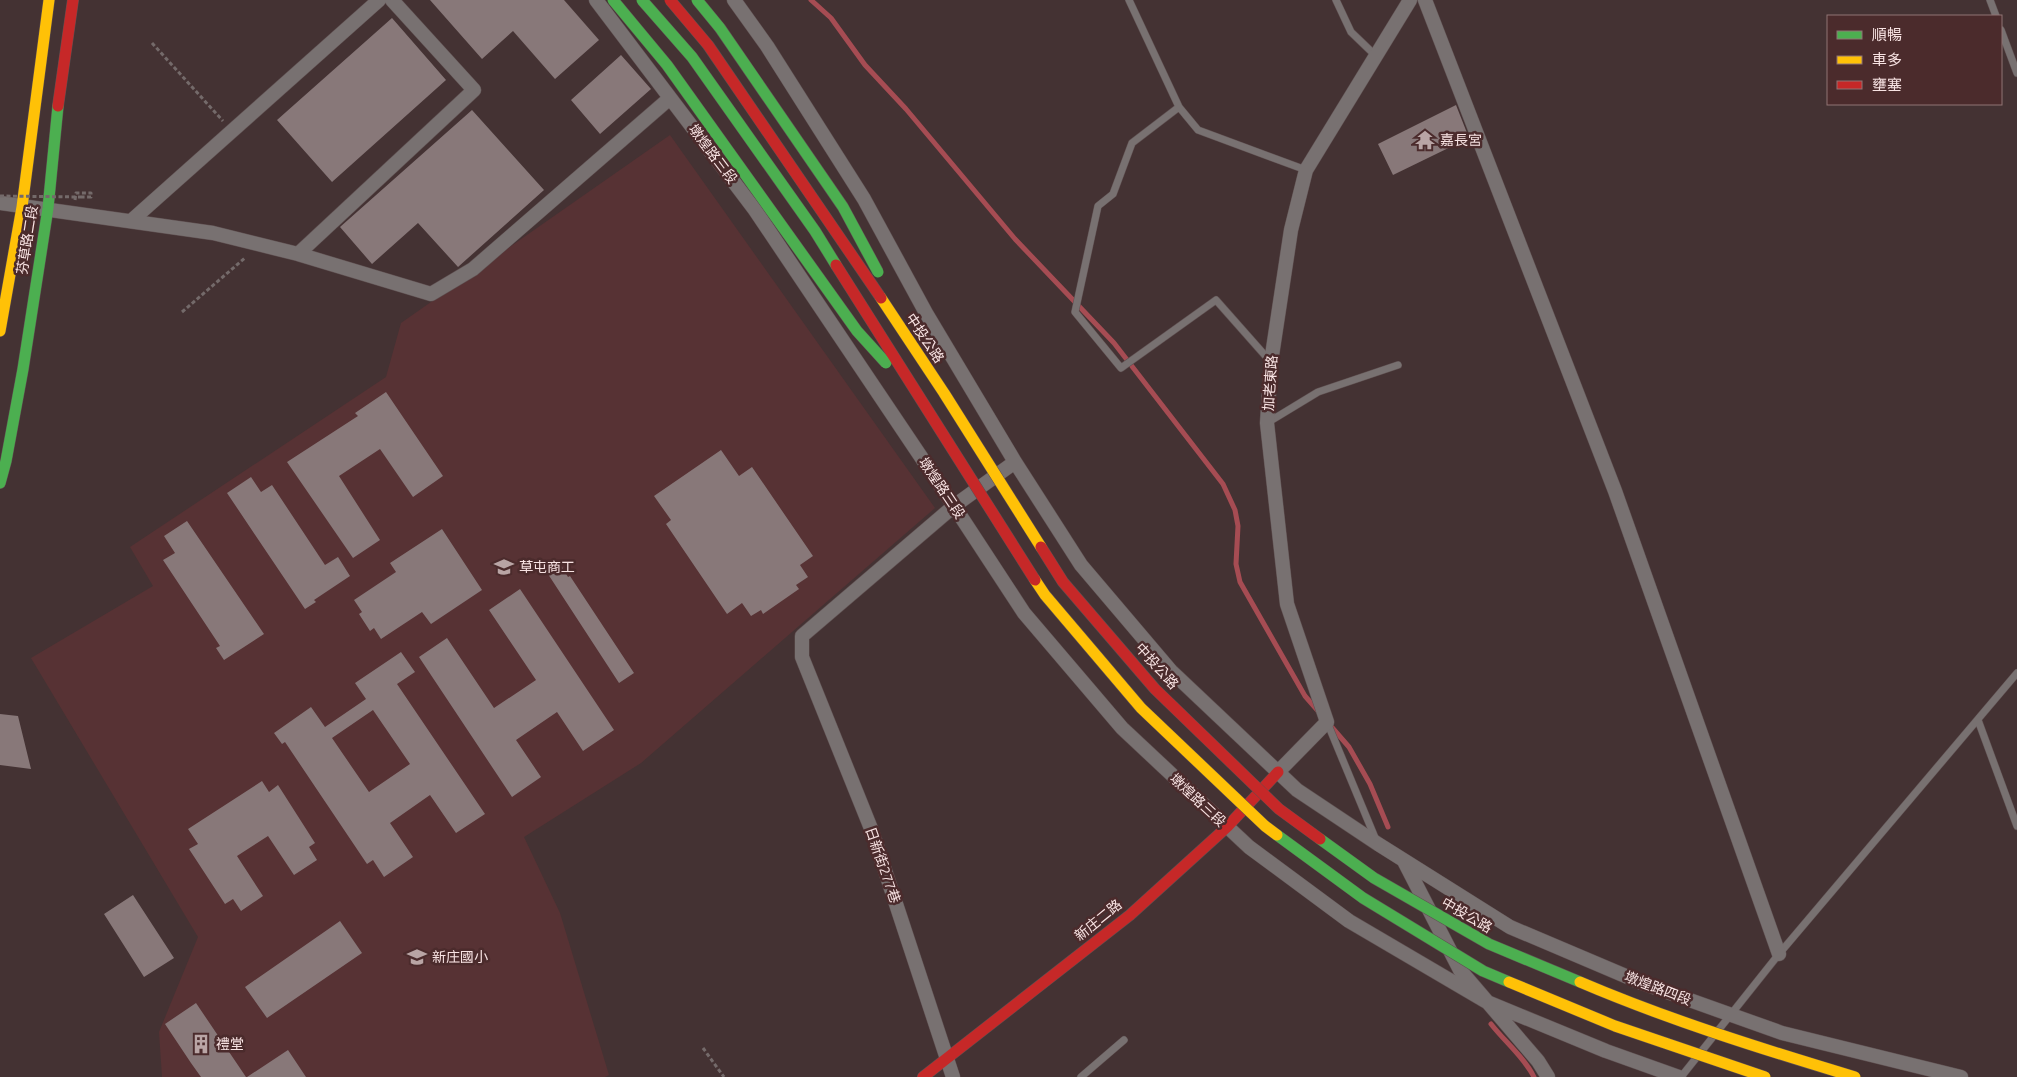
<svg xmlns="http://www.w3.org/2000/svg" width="2017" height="1077" font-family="Ubuntu,'Noto Sans TC',sans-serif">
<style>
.built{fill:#573234}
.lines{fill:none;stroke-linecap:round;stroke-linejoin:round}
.stream{stroke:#a64c53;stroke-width:5}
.building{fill:#887879;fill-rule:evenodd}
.lane-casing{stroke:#5f5051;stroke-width:8}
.street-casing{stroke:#5f5051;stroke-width:15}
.fast-casing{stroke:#5f5051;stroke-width:12}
.slow-casing{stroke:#5f5051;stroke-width:12}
.jam-casing{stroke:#5f5051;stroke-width:12}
.path{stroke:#746a6a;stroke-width:3;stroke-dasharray:4 2.5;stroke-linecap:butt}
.lane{stroke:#787171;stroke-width:7}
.street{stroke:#787171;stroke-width:14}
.fast{stroke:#4caf50;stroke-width:11}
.slow{stroke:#ffc107;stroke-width:11}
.jam{stroke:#c62828;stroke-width:11}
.fast-bridge-casing{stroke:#5f5051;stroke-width:12;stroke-linecap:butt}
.slow-bridge-casing{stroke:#5f5051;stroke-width:12;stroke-linecap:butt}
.jam-bridge-casing{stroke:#5f5051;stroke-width:12;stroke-linecap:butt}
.path-bridge{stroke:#746a6a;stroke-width:3;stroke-dasharray:4 2.5;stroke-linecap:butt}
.fast-bridge{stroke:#4caf50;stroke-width:11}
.slow-bridge{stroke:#ffc107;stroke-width:11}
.jam-bridge{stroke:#c62828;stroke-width:11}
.labels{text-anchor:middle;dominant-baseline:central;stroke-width:5;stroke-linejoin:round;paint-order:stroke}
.poi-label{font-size:14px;fill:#f8e3e3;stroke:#4b2b2c;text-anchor:start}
.street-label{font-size:14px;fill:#f8e3e3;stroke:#4b2b2c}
</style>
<rect width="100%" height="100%" fill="#443233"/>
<path class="built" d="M 670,135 L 935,508 L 641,763 L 524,837 L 560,913 L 609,1075 L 605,1077 L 162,1077 L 159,1032 L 198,937 L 31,658 L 153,586 L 130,547 L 386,377 L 401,323 Z"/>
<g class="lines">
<path class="stream" d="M 811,0 L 831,18 L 865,65 L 906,109 L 1015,239 L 1114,343 L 1223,484 L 1235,510 L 1238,526 L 1236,564 L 1240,582 L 1305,696 L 1319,712
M 1329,724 L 1349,747 L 1370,784 L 1388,827
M 1491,1024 C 1505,1042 1524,1057 1534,1077"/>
</g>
<path class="building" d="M 430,0 L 564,0 L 599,40 L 555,79 L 513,31 L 482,59 Z
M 392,18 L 446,80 L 332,182 L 277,120 Z
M 621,55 L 651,89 L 600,134 L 571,100 Z
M 1456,105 L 1469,138 L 1393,175 L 1378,144 Z
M 472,110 L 544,190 L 458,267 L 418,223 L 372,264 L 340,227 Z
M 386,392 L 443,476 L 413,497 L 380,449 L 339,476 L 380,540 L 353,558 L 287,462 L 358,416 L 355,413 Z
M 721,450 L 739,476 L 752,467 L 813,556 L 800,565 L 808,577 L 796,585 L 799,589 L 763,614 L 761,610 L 751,616 L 742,603 L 727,614 L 666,524 L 671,520 L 654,496 Z
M 251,477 L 261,492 L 272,485 L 325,565 L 338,557 L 350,576 L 314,600 L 316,602 L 305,609 L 227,493 Z
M 187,521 L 264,634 L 224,660 L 216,648 L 220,646 L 163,560 L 175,553 L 164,536 Z
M 442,529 L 482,590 L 431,624 L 422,612 L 381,639 L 374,628 L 370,631 L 359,614 L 362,612 L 354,600 L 396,572 L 390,563 Z
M 559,562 L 568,577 L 570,576 L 634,673 L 619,683 L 546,571 Z
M 520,589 L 614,730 L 583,751 L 557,712 L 516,740 L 541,777 L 512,797 L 419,657 L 447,638 L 494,708 L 536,680 L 489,610 Z
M 401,652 L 415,672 L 397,684 L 485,814 L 456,833 L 430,795 L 390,823 L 413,857 L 384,877 L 373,860 L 367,864 L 285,742 L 282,744 L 274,733 L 311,707 L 325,727 L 366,699 L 355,683 ZM 373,710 L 410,764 L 369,792 L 332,738 Z
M 0,714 L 18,716 L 31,769 L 0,765 Z
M 262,781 L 269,792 L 278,785 L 315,843 L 309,847 L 317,860 L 294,875 L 268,836 L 237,856 L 263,896 L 241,911 L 233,899 L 225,904 L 189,849 L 198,844 L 188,829 Z
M 133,895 L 174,958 L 144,977 L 104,914 Z
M 340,921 L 362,953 L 267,1018 L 245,987 Z
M 196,1003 L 246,1077 L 201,1077 L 191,1063 L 165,1024 Z
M 288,1050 L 306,1077 L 247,1077 Z"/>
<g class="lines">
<defs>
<path id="lane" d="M 1129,0 L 1179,107 L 1198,130 L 1306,170
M 1336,0 L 1351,32 L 1376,56
M 1990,0 L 1996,16
M 2001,30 L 2017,73
M 1179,107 L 1132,143 L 1113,194 L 1098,206 L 1075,312 L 1121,368 L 1216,300 L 1270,361
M 1267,423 L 1318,392 L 1398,365
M 1978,720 L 2017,826
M 1327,722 L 1376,840
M 1081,1077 L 1124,1040
M 1681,1077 L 1779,954 L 2017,673"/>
<path id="street" d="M 596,0 L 755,210 L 954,506 L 1024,613 L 1122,728 L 1249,847 L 1349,921 L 1487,1002 L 1606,1051 L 1679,1077
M 734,0 L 767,46 L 864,199 L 926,313 L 1015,462 L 1081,565 L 1171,671 L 1297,790 L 1378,844 L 1510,927 L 1642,983 L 1782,1033 L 1961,1077
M 1425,0 L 1615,491 L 1779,954
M 0,203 L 213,233 L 298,254 L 431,294 L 473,269 L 670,98
M 131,221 L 379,0
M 298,254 L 474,90 L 392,0
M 1278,772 L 1327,722 L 1287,604 L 1267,423 L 1271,362 L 1291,230 L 1306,170 L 1410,0
M 1404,861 L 1460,970 L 1538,1061 L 1548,1077
M 953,1077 L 872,831 L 802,657 L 802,636 L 954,506 L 1015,462"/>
<path id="fast" d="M 0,483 L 6,461 L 23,369 L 48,208 L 58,106"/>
<path id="slow" d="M 0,331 L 22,207 L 49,0"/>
<path id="jam" d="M 58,106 L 73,0
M 923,1077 L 1130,915 L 1227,827 L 1278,772"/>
</defs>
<use href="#lane" class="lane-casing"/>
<use href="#street" class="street-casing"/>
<use href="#fast" class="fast-casing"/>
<use href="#slow" class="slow-casing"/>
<use href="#jam" class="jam-casing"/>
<path class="path" d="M 152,43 L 223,121
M 75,200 L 76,193 L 91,193 L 91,197 L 81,197
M 182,312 L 246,257
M 703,1048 L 724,1077"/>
<use href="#lane" class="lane"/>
<use href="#street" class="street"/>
<use href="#fast" class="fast"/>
<use href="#slow" class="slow"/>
<use href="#jam" class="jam"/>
<defs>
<path id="fast-bridge" d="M 613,0 L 667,65 L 857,331 L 886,363
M 642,0 L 692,57 L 815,231 L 836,265
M 697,0 L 720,28 L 843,207 L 878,272
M 1277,835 L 1363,898 L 1483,971 L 1509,982
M 1320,839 L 1374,878 L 1489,944 L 1580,982"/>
<path id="slow-bridge" d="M 881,298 L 944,393 L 1041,547
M 1035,580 L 1045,595 L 1141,708 L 1265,826 L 1277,835
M 1509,982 L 1615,1026 L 1765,1077
M 1580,982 C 1669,1020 1762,1049 1855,1077"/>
<path id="jam-bridge" d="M 670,0 L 708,45 L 881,298
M 836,265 L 1035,580
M 1041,547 L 1063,582 L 1155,689 L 1279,809 L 1320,839"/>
</defs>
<use href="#fast-bridge" class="fast-bridge-casing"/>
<use href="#slow-bridge" class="slow-bridge-casing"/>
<use href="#jam-bridge" class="jam-bridge-casing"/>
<path class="path-bridge" d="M 0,196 L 81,197"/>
<use href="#fast-bridge" class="fast-bridge"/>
<use href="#slow-bridge" class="slow-bridge"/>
<use href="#jam-bridge" class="jam-bridge"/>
</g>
<defs>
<symbol id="temple-bare" viewBox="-9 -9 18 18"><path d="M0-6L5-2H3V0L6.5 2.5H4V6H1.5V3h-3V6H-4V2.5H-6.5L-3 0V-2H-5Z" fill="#b9a5a5" stroke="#4b2b2c" stroke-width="2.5" paint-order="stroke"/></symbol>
<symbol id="school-bare" viewBox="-9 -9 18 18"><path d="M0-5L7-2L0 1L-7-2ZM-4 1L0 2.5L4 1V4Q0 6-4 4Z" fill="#b9a5a5" stroke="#4b2b2c" stroke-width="2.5" paint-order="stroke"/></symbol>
<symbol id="building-bare" viewBox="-9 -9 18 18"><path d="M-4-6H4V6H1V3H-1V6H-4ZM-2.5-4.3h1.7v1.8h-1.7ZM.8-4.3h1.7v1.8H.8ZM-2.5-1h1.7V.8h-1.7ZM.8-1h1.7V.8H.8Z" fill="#b9a5a5" stroke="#4b2b2c" stroke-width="2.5" paint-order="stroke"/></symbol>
</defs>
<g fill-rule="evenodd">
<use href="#temple-bare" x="1411" y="126" width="28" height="28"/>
<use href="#school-bare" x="490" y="553" width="28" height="28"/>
<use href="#school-bare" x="403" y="943" width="28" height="28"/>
<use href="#building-bare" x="187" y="1030" width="28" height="28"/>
</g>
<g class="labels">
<g class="poi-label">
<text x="1440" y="140">嘉長宮</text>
<text x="519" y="567">草屯商工</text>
<text x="432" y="957">新庄國小</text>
<text x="216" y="1044">禮堂</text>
</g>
<g class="street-label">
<text transform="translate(713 154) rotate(53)">墩煌路三段</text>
<text transform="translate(27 240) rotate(-81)">芬草路二段</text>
<text transform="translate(925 338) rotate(56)">中投公路</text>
<text transform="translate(1270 383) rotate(-86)">加老東路</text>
<text transform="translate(942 488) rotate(56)">墩煌路三段</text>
<text transform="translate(1157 666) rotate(48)">中投公路</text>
<text transform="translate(1198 800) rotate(43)">墩煌路三段</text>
<text transform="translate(883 865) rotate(71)">日新街277巷</text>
<text transform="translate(1467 915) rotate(30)">中投公路</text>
<text transform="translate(1098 920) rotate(-39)">新庄二路</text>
<text transform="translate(1658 988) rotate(21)">墩煌路四段</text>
</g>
</g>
<rect x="1827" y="15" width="175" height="90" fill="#4b2b2c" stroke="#907575"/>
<rect x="1837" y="31" width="25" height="8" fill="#4caf50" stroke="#907575"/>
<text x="1872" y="40" font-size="15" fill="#f8e3e3">順暢</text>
<rect x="1837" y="56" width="25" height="8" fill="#ffc107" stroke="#907575"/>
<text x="1872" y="65" font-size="15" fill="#f8e3e3">車多</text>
<rect x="1837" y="81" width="25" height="8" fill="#c62828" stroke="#907575"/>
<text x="1872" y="90" font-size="15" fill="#f8e3e3">壅塞</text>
</svg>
